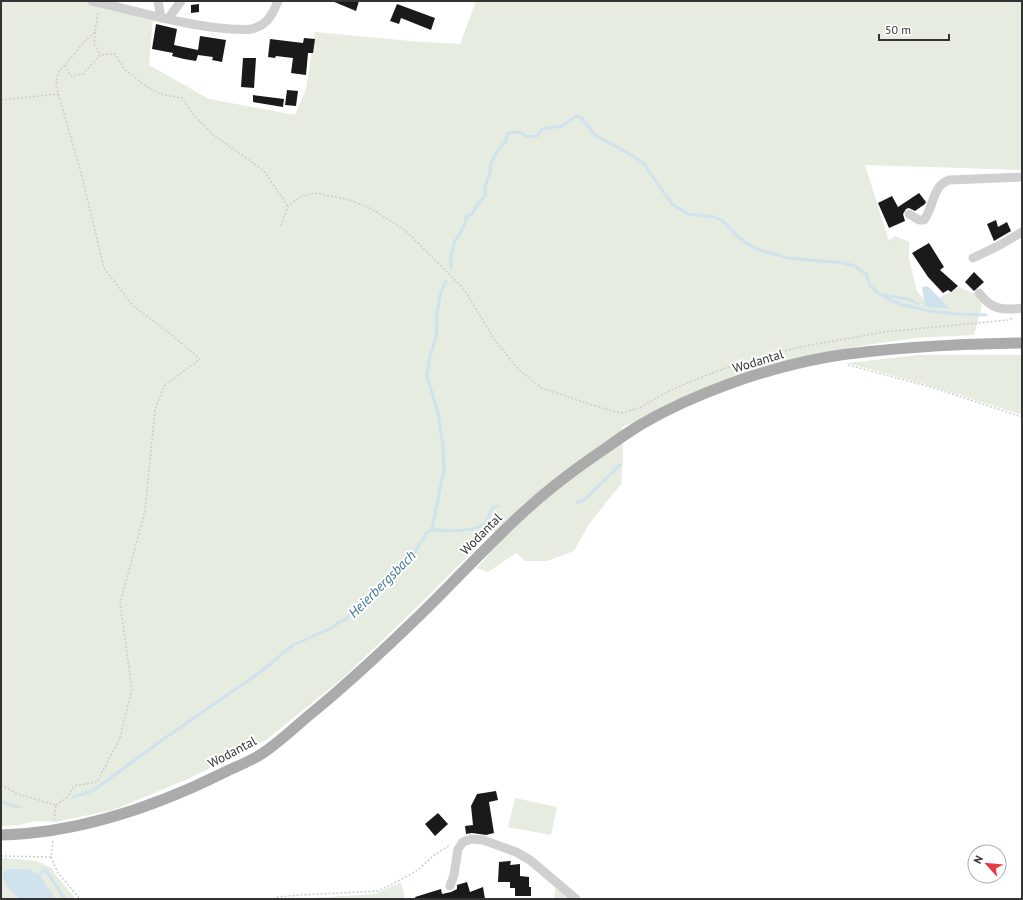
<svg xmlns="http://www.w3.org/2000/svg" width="1023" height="900" font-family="'PT Sans',sans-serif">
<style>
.green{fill:#e6ecdf}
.water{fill:#cfe2ee}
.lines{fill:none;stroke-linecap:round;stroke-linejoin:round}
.stream{stroke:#cfe2ee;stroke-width:3}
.building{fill:#1a1a1a}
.path{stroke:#cdcdcd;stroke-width:1.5;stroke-dasharray:2 2;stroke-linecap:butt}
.minor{stroke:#d0d0d0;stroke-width:9}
.major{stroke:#ababab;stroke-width:11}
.labels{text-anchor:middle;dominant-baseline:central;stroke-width:4;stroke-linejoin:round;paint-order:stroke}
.street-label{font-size:13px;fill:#333;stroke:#fff}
.water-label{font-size:14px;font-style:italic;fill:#3f7597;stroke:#fff}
</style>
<rect width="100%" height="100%" fill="#fff"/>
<path class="green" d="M 1,1 L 83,1 L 127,10 L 153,18 L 149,65 L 209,99 L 295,115 L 306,89 L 315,32 L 422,42 L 460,44 L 476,1 L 1022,1 L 1022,170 L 865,165 L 889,241 L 895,236 L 909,242 L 909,259 L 917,291 L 928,304 L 959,287 L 977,295 L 982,305 L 974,335 L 914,338 L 867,345 L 802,358 L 713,386 L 674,401 L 637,421 L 622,427 L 623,460 L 621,484 L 589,524 L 574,551 L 547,561 L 525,561 L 516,553 L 488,572 L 477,568 L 501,540 L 494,530 L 417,607 L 344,677 L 266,740 L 188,779 L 113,810 L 55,822 L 35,821 L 20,825 L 1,826 Z
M 919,355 L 1022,355 L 1022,415 L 931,386 L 847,363 Z
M 515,798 L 557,807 L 551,835 L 508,827 Z
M 5,858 L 36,861 L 52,868 L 55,874 L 76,899 L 1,899 L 1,859 Z
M 401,882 L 405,899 L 296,899 L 375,894 Z
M 556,886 L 573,899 L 554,899 Z"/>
<path class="water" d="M 928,286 L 950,309 L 925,307 L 922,287 Z
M 9,869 L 29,869 L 39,875 L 56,899 L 20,899 L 6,886 L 2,873 Z"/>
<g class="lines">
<path class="stream" d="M 451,268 L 451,257 L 454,243 L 463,228 L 467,216 L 472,214 L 477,205 L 485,196 L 485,187 L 490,173 L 491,163 L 500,147 L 506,142 L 507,134 C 516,131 520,131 527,137 L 537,136 L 542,129 L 562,126 L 576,116 L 581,117 L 595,135 L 633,156 L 644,164 L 672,204 L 688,214 L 715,217 L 724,222 L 736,235 L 746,243 L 759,250 L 789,258 L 819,261 L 838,262 L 855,266 L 866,274 L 870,285 L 877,292 L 888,299 L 903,305 L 930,311 L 957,314 L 986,315
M 883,295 L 908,299 L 918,304
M 577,502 L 583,501 L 620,465
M 432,530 C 444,531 473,532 483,525 C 488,520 490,515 492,508 L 498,506
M 74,797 L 94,790 L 165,738 L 263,670 L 293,645 L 334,627 L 337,623 L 345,620 L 390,579 L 407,560 L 412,557 L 427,532 L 432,530 L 444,469 L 443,446 L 438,413 L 427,376 L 430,356 L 436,337 L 437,323 L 436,317 L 441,292 L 446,281
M 1,802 L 19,807
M 39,875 L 45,869 L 65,899"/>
</g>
<path class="building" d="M 332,1 L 359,1 L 356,11 Z
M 199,4 L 199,12 L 191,13 L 191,5 Z
M 397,4 L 435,18 L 431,30 L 401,18 L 399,24 L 390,21 Z
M 156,24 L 177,29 L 174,45 L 198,50 L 200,36 L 226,40 L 222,62 L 212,60 L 213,57 L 198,55 L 196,61 L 184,59 L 172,56 L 173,53 L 152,49 Z
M 304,38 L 315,39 L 313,53 L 308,53 L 306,75 L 291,73 L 293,58 L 276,56 L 275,58 L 268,57 L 270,39 L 303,43 Z
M 243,58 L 256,58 L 254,88 L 241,87 Z
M 287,90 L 298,91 L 296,106 L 285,105 Z
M 253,95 L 284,99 L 283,107 L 253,102 Z
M 919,193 L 926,202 L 925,204 L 915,211 L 909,208 L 906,209 L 903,214 L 905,221 L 889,228 L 878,203 L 892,196 L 898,207 Z
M 996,220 L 998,227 L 1007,222 L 1011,231 L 994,241 L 987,224 Z
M 929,243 L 944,267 L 940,270 L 958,286 L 951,292 L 948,290 L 943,293 L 928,277 L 912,253 Z
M 974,272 L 984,282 L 974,291 L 965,282 Z
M 496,791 L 498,800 L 489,802 L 494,833 L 486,835 L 472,833 L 466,834 L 465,826 L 473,825 L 471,806 L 477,794 Z
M 438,813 L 448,824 L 435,836 L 425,824 Z
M 511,861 L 510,865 L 520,864 L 520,876 L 529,877 L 529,887 L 531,887 L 531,896 L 515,896 L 515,888 L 510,888 L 510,882 L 498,882 L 499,862 Z
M 467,882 L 470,892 L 483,887 L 485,899 L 416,899 L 415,897 L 441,889 L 442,894 L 451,892 L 457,889 L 457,885 Z"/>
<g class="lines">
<path class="path" d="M 95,32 L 94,44 L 100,55
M 65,65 L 71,76 L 83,74 L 100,55 L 115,54 L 124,69 L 147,87 L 160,94 L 182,98 L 194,115 L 212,134 L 263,170 L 288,206
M 1,100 L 58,94
M 281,226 L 288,206 L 300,197 L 315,193 L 350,200 L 370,208 L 405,230 L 464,289 L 494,339 L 519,370 L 542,388 L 577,400 L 612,411 L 623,413 L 641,407 L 673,389 L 717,371 L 745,362 L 800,347 L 884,332 L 1008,320 L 1013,318
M 848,365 L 931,387 L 1022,417
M 1,785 L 18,794 L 56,805 L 54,820
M 56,805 L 68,797 L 74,786 L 97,782 L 120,738 L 132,689 L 120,603 L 145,511 L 155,410 L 164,386 L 200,359 L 167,331 L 133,306 L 104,268 L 80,169 L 56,86 L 58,73 L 85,41 L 95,32 L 98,12
M 1,856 L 51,857 L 53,840
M 51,857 L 58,873 L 80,899
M 273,899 L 278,897 L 300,895 L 378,891 L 406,877 L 418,870 L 434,855 L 450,845"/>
<path class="minor" d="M 92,1 C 138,11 184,26 231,29 C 239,29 247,31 255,28 C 268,24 273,13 278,1
M 158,1 L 161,18
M 168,19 L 181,1
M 909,214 L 919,220 L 924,220 C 934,207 932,186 949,180 L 1022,177
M 973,258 L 1000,245 L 1022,232
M 979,293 C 991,309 1002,311 1022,308
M 450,886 L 454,875 L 458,849 L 463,842 L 471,839 L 483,840 L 516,852 L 530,860 L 576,899"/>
<path class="major" d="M 1,835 C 78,833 152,808 221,774 C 234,767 250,762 263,753 C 281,741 297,725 313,712 C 351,681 387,647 422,613 C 457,579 490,542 527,509 C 552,486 578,467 606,448 C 617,440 629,432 640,425 C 695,393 766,368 828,357 C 892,347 957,344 1022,343"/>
</g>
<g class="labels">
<g class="street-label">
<text transform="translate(758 361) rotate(-17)">Wodantal</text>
<text transform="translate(481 534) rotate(-45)">Wodantal</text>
<text transform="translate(232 752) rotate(-28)">Wodantal</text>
</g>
<g class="water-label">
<text transform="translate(382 584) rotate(-45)">Heierbergsbach</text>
</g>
</g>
<rect width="1023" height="900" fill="none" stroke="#333333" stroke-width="4"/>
<g transform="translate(987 864) rotate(297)"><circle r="19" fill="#ffffff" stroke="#adadad"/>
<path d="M0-3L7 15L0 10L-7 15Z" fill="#e63946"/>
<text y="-6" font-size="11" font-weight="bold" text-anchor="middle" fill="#333333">N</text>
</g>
<path d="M879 34v6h70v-6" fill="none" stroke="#333333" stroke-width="2"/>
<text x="885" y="34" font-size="12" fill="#333333" stroke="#ffffff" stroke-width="3" paint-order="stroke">50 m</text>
</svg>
